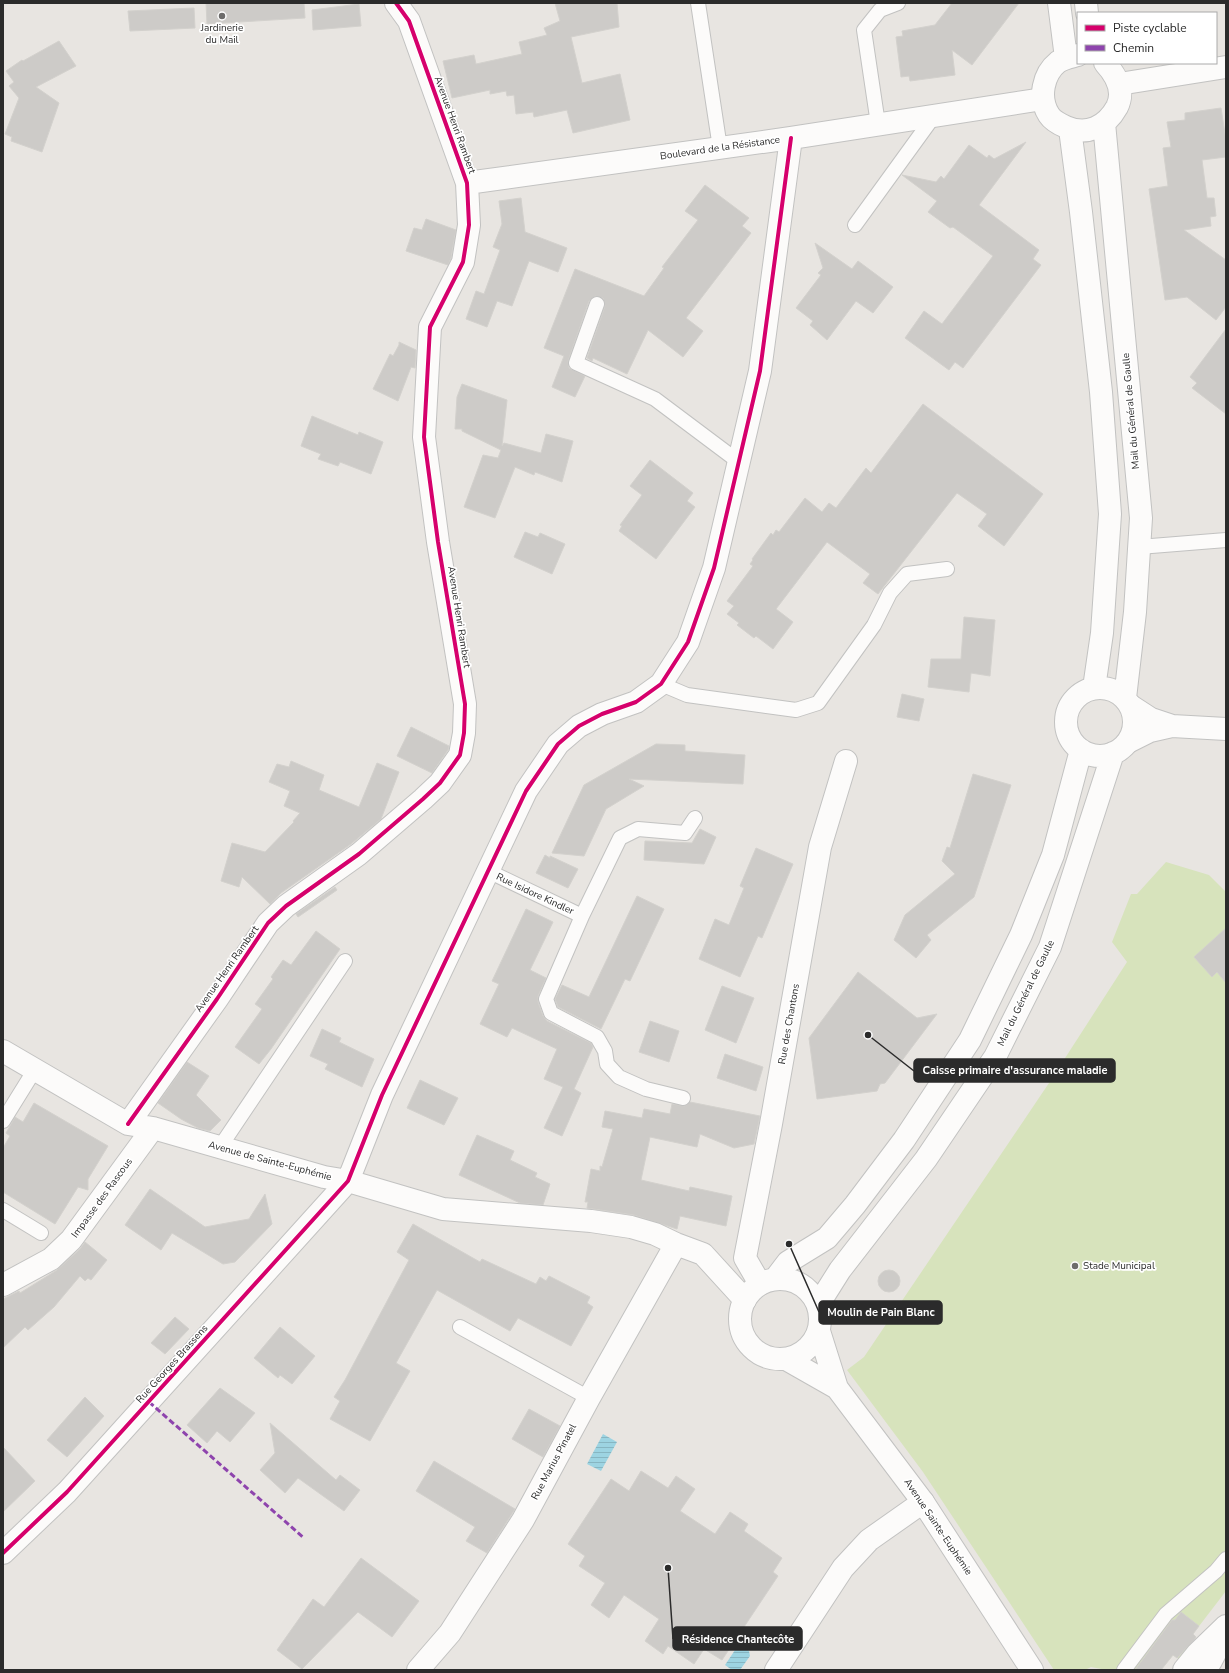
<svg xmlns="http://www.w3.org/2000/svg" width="1229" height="1673" font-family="'Nunito Sans',sans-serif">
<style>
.pitch{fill:#d7e3bc}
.water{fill:url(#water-rules)}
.building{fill:#cdcbc8;stroke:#d3d1cd}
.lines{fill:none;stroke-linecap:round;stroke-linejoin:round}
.lane-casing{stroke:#c2c2c1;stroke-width:16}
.street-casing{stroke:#c2c2c1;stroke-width:24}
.secondary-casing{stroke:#c2c2c1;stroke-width:24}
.lane{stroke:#fcfbfa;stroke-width:14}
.street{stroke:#fcfbfa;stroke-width:22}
.secondary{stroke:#fcfbfa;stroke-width:22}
.quiet{stroke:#8e44ad;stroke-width:3;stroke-dasharray:6 3;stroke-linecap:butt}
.cycleway-casing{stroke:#fff;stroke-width:6}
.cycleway{stroke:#d6006c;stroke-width:4}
.poi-dot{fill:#6d6c6b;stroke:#fff;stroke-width:1.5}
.labels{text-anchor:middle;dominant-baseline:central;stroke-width:3.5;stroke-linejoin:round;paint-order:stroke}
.poi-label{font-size:10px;fill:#2b2b2b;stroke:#fff}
.street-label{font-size:10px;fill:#2b2b2b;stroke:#fff}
.leader{fill:none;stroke:#2b2b2b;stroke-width:1.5}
.callout-dot{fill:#2b2b2b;stroke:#fff;stroke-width:1.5}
.callout{fill:#2b2b2b;stroke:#2b2b2b;stroke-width:1.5}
.callout-label{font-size:11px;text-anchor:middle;font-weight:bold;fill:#fff}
</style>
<defs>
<pattern id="water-rules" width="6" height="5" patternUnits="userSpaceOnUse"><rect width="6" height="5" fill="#9dd4e2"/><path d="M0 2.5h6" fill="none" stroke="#87b6c2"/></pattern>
</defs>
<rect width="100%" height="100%" fill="#e8e5e1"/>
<path class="pitch" d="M 1166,862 L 1209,875 L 1226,892 L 1226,1591 L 1193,1634 L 1196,1637 L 1179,1659 L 1173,1655 L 1161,1670 L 1107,1670 L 1091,1667 L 1085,1670 L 1054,1670 L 923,1472 L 847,1370 L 864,1357 L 1049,1083 L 1127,962 L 1112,942 L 1131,894 L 1137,894 Z"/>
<path class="water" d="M 603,1434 L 617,1442 L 601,1471 L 587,1464 Z
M 742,1646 L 749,1651 L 750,1656 L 740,1670 L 732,1670 L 725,1665 L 737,1647 Z"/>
<path class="building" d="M 206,3 L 304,3 L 305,18 L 207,24 Z
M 555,3 L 617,3 L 619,27 L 571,37 L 582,83 L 620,74 L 630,120 L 573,133 L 567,110 L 534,117 L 533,112 L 516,114 L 514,95 L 507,96 L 506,91 L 490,94 L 490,90 L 452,98 L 443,61 L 474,55 L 476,64 L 522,54 L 519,42 L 547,35 L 544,28 L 560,21 Z
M 952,3 L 1019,3 L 972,65 L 952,50 L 955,75 L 910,81 L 909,76 L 901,77 L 896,37 L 903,36 L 902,31 L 935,25 Z
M 359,4 L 361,26 L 313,30 L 312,10 Z
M 194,8 L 195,28 L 130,31 L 128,11 Z
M 59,41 L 76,66 L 36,87 L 59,103 L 42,152 L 11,141 L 12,137 L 5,134 L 19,98 L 9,86 L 14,82 L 6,71 L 22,60 L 23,61 Z
M 1221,108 L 1226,140 L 1226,157 L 1202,160 L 1207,198 L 1214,198 L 1216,216 L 1210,217 L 1211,226 L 1184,230 L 1226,260 L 1226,307 L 1216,320 L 1187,297 L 1165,300 L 1149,189 L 1168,186 L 1163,148 L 1171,147 L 1167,122 L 1185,120 L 1185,113 Z
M 1026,142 L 979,205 L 1039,250 L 1033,259 L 1041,265 L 963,368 L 955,362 L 949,370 L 905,338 L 924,311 L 942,324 L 993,256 L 953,227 L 950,228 L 928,212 L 937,201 L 902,175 L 936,182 L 941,176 L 944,179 L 969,145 L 987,158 L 989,155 L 994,159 Z
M 705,185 L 749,218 L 742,226 L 751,233 L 686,318 L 703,331 L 683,357 L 648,330 L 627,374 L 593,358 L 592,361 L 587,358 L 605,306 L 603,298 L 595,296 L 589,301 L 568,361 L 569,368 L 585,376 L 575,397 L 552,387 L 564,356 L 544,348 L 575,269 L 644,296 L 664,268 L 662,267 L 698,220 L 685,211 Z
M 521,198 L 525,232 L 567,248 L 558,272 L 529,261 L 512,306 L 497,301 L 487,327 L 466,319 L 476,291 L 484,294 L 500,250 L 493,247 L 502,224 L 499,201 Z
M 426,219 L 456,230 L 451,258 L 448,265 L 406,251 L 414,228 L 422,230 Z
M 815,243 L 852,269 L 858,261 L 893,287 L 873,313 L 856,301 L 827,340 L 810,325 L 813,321 L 796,308 L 821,275 L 818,273 L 823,268 Z
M 1226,329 L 1226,414 L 1192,388 L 1197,383 L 1190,377 Z
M 399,342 L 416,350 L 415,368 L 411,367 L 398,401 L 373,389 L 390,354 L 393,356 L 399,345 Z
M 462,384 L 507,400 L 502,446 L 504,443 L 541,453 L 546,434 L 573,441 L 562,482 L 535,472 L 534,475 L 515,467 L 495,518 L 464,507 L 483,455 L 498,458 L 501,450 L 462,431 L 462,429 L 455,429 L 457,397 Z
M 923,404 L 1043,494 L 1004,546 L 978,526 L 987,514 L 957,493 L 878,594 L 863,583 L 870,574 L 827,542 L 776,609 L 793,622 L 773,649 L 756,636 L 754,638 L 737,625 L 739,623 L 727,614 L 734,606 L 727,601 L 753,566 L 750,564 L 753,560 L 752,559 L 771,533 L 773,535 L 776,530 L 779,532 L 805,498 L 822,512 L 829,503 L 836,508 L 866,468 L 871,473 Z
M 312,416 L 358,435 L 359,432 L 383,442 L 371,474 L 340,462 L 338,466 L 318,459 L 321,454 L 301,446 Z
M 650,460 L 693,493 L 687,501 L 695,507 L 656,559 L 619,531 L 622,526 L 620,525 L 642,495 L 630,486 Z
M 525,532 L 538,537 L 540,533 L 565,544 L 552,574 L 514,557 Z
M 964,617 L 995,620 L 990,676 L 971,673 L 969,692 L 928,687 L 931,659 L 961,659 Z
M 902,694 L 924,699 L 919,721 L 897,717 Z
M 411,727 L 449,746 L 448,750 L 432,773 L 397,756 Z
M 656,744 L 685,745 L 685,751 L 745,755 L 743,784 L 629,779 L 644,786 L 606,809 L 584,856 L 552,853 L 584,785 Z
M 291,761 L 324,775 L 319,790 L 359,807 L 377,763 L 399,772 L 381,819 L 351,844 L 281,893 L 270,904 L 242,877 L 239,887 L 221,881 L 232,843 L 265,852 L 294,822 L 293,821 L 300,813 L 284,806 L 290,791 L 269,782 L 277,764 L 289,767 Z
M 973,774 L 1011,785 L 974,897 L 927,935 L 931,940 L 916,958 L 894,940 L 905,915 L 955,874 L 942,861 L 947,847 L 950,848 Z
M 700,829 L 716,837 L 704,864 L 644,860 L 645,841 L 692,843 Z
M 756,848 L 793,864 L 762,938 L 758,936 L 740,977 L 699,959 L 715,919 L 729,925 L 744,888 L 740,886 Z
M 545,855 L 550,858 L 550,856 L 578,869 L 568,888 L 536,873 Z
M 335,887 L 337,890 L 298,917 L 296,914 Z
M 637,896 L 664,909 L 630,981 L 625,979 L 601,1029 L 558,1007 L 555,999 L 562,985 L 589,997 Z
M 526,909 L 553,922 L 530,970 L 546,978 L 538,996 L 538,1002 L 543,1016 L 547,1021 L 591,1043 L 593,1047 L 574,1089 L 581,1093 L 562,1136 L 544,1128 L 563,1087 L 544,1079 L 557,1049 L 512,1028 L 507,1037 L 480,1024 L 499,984 L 492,981 Z
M 1226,928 L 1226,983 L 1217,972 L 1212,977 L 1194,957 Z
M 316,931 L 340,949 L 271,1049 L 259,1064 L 235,1047 L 262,1009 L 255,1004 L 273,979 L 271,977 L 283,960 L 291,965 Z
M 858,972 L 917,1018 L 937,1014 L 885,1083 L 880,1084 L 877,1091 L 817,1099 L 809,1038 Z
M 722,986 L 754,998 L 736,1043 L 705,1030 Z
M 650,1021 L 679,1031 L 669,1062 L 639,1052 Z
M 322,1029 L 341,1038 L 339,1042 L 374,1059 L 362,1087 L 325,1069 L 328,1064 L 310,1056 Z
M 725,1054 L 763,1067 L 756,1091 L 717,1078 Z
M 187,1062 L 209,1076 L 196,1095 L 221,1120 L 210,1131 L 198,1128 L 181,1119 L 158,1103 Z
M 420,1080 L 458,1098 L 444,1125 L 407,1108 Z
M 690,1102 L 760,1116 L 754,1144 L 734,1148 L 700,1134 L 697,1147 L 650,1137 L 641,1180 L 689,1191 L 690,1187 L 732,1196 L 726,1226 L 680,1216 L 677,1229 L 634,1215 L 587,1208 L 588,1202 L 585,1202 L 591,1169 L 600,1171 L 600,1166 L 602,1167 L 613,1129 L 602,1127 L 605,1111 L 642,1118 L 644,1109 L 670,1114 L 672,1104 L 685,1106 Z
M 34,1103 L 108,1146 L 88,1179 L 88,1190 L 78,1187 L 55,1224 L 3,1192 L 3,1148 L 10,1136 L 6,1133 L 15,1117 L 23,1122 Z
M 477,1135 L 514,1151 L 510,1160 L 537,1173 L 535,1177 L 550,1184 L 543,1205 L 520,1203 L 459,1175 Z
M 150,1189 L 205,1227 L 249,1219 L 265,1194 L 272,1224 L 235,1262 L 223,1264 L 172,1233 L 161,1250 L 125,1225 Z
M 413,1224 L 480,1262 L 482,1259 L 536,1284 L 540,1277 L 546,1281 L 549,1276 L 590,1297 L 587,1303 L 593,1307 L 571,1346 L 518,1318 L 510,1331 L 437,1290 L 396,1363 L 410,1371 L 370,1441 L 330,1419 L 340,1401 L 334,1397 L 345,1380 L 409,1260 L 397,1252 Z
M 85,1242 L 107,1260 L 91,1280 L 88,1278 L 85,1281 L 80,1276 L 54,1307 L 28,1330 L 25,1327 L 3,1348 L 3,1299 L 19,1291 L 20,1293 L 57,1270 L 80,1249 Z
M878 1281a11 11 0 1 1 22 0a11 11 0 1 1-22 0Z
M 175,1317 L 189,1329 L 165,1354 L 151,1343 Z
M 280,1327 L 315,1356 L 292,1384 L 280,1375 L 278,1378 L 254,1358 Z
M 220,1388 L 255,1413 L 230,1442 L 217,1431 L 207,1443 L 187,1425 Z
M 85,1397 L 104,1416 L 67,1457 L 47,1440 Z
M 529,1409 L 560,1426 L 543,1457 L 512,1439 Z
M 270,1423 L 336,1480 L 340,1475 L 360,1490 L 344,1511 L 298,1478 L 285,1493 L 260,1470 L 275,1453 Z
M 3,1447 L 35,1481 L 3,1512 Z
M 434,1461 L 515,1509 L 487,1553 L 466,1541 L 475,1527 L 416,1491 Z
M 641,1471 L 668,1488 L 676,1476 L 695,1489 L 680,1511 L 715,1534 L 730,1512 L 748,1524 L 744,1531 L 782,1558 L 773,1572 L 778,1576 L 722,1660 L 704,1649 L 694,1664 L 668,1646 L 663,1654 L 645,1641 L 659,1619 L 624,1595 L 609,1618 L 591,1605 L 605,1583 L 579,1566 L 585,1556 L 568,1544 L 611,1479 L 629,1491 Z
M 361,1558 L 419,1601 L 392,1637 L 358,1612 L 302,1669 L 277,1650 L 313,1599 L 324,1607 Z
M 1181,1612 L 1199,1626 L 1193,1634 L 1196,1637 L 1194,1640 L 1177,1658 L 1173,1655 L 1161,1670 L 1135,1670 L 1172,1620 L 1175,1620 Z"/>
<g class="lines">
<defs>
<path id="lane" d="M 698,3 L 720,148
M 878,124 L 864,30 L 880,10 L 898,3
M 855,225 L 934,116
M 597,304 L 576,363 L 655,399 L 739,462
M 1139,547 L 1226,540
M 661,684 L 687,695 L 796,710 L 818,703 L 874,625 L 890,593 L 907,574 L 947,569
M 488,871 L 582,916
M 683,1098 L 646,1089 L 619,1077 L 607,1064 L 605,1051 L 597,1037 L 551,1013 L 546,999 L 582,916 L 620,838 L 638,829 L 685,833 L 695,818
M 3,1121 L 34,1071
M 220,1147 L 345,961
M 3,1210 L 41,1233
M 460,1327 L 589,1398
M 1124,1670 L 1166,1614 L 1216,1571 L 1226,1559"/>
<path id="street" d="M 1119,84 L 1226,67
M 467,183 L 791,138 L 1043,99
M 1131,706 L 1151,719 L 1172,726 L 1226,729
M 1128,742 L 1150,731 L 1172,726
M 3,1051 L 128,1124 L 153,1128 L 324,1177 L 348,1181 L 443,1209 L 591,1221 L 631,1227 L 655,1234 L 676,1244 L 703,1254 L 745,1300
M 128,1124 L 217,999 L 268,923 L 286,906 L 359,854 L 423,799 L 440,783 L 460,755 L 464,733 L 465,704 L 438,542 L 424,437 L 430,327 L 463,262 L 469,225 L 467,183 L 409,21 L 396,3
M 760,1284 L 745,1258 L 771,1124 L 820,847 L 846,761
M 3,1285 L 51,1259 L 71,1240 L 153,1128
M 3,1553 L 67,1492 L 348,1181 L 382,1095 L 526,791 L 558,744 L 579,726 L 602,714 L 636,702 L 661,684 L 688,642 L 714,568 L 760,371 L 791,138
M 418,1670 L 450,1633 L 523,1520 L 589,1398 L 676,1244
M 776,1670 L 843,1568 L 869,1540 L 923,1502"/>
<path id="secondary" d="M 1059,3 L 1066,58
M 1086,3 L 1087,13
M 1078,55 C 1071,57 1064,58 1058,62 C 1043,74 1038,98 1049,115 C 1053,121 1059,124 1066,127 C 1087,136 1106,127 1117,107 C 1125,91 1116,75 1105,63
M 1104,123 L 1141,518 L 1135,612 L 1125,698
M 1070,129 L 1081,212 L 1101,392 L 1110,514 L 1102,633 L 1094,688
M1066 722a34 34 0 1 1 68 0a34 34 0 1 1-68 0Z
M740 1319a40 40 0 1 1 80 0a40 40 0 1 1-80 0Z
M 775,1279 L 788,1262 L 827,1238 L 855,1205 L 904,1140 L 970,1040 L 1021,935 L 1053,855 L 1081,750
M 818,1305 L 840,1270 L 926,1159 L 995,1057 L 1050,947 L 1113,753
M 819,1331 L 837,1388 L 923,1502 L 1032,1670
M 786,1359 L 837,1388
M 1184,1670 L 1197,1654 L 1226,1626
M 1205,1670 L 1211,1661 L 1223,1638"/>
</defs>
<use href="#lane" class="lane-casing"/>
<use href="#street" class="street-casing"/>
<use href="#secondary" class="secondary-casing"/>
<use href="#lane" class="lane"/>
<use href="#street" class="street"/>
<use href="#secondary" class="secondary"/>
<path class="quiet" d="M 149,1402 L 304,1538"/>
<defs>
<path id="cycleway" d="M 128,1124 L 217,999 L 268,923 L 286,906 L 359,854 L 423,799 L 440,783 L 460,755 L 464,733 L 465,704 L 438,542 L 424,437 L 430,327 L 463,262 L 469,225 L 467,183 L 409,21 L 396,3
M 3,1553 L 67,1492 L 348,1181 L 382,1095 L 526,791 L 558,744 L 579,726 L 602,714 L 636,702 L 661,684 L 688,642 L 714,568 L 760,371 L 791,138"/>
</defs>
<use href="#cycleway" class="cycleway-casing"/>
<use href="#cycleway" class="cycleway"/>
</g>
<g class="poi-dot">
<circle cx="222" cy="16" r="4"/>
<circle cx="1075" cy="1266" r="4"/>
</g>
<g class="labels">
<g class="poi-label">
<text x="222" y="28">Jardinerie<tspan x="222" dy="12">du Mail</tspan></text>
<text x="1083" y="1266" text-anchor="start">Stade Municipal</text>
</g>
<g class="street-label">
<text transform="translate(455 125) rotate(70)">Avenue Henri Rambert</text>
<text transform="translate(720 148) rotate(-8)">Boulevard de la Résistance</text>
<text transform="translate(1131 411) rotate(-95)">Mail du Général de Gaulle</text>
<text transform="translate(459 617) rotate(81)">Avenue Henri Rambert</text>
<text transform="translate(535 894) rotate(25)">Rue Isidore Kindler</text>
<text transform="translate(227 969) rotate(-55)">Avenue Henri Rambert</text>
<text transform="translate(1026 993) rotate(-64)">Mail du Général de Gaulle</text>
<text transform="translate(789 1024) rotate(-80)">Rue des Chantons</text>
<text transform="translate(270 1161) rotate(15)">Avenue de Sainte-Euphémie</text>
<text transform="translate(102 1198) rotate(-54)">Impasse des Rascous</text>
<text transform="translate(172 1364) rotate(-48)">Rue Georges Brassens</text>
<text transform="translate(554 1462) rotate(-62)">Rue Marius Pinatel</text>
<text transform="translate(938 1527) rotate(56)">Avenue Sainte-Euphémie</text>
</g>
</g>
<path class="leader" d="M868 1035L914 1071M789 1244L819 1312M668 1568L673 1639"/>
<g class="callout-dot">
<circle cx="868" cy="1035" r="4"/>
<circle cx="789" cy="1244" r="4"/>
<circle cx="668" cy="1568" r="4"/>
</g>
<g class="callout">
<rect x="914" y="1059" width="201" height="23" rx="4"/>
<rect x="819" y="1301" width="123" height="23" rx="4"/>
<rect x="673" y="1627" width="129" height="23" rx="4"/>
</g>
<g class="callout-label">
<text x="1015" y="1074">Caisse primaire d'assurance maladie</text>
<text x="881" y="1316">Moulin de Pain Blanc</text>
<text x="738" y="1643">Résidence Chantecôte</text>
</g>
<rect width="1229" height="1673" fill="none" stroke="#2b2b2b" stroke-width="8"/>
<rect x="1077" y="12" width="140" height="52" fill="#ffffff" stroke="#aaaaaa"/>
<rect x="1085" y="25" width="20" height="6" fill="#d6006c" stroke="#aaaaaa"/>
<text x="1113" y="32" font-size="12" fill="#2b2b2b">Piste cyclable</text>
<rect x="1085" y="45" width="20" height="6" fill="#8e44ad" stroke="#aaaaaa"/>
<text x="1113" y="52" font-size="12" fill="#2b2b2b">Chemin</text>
</svg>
